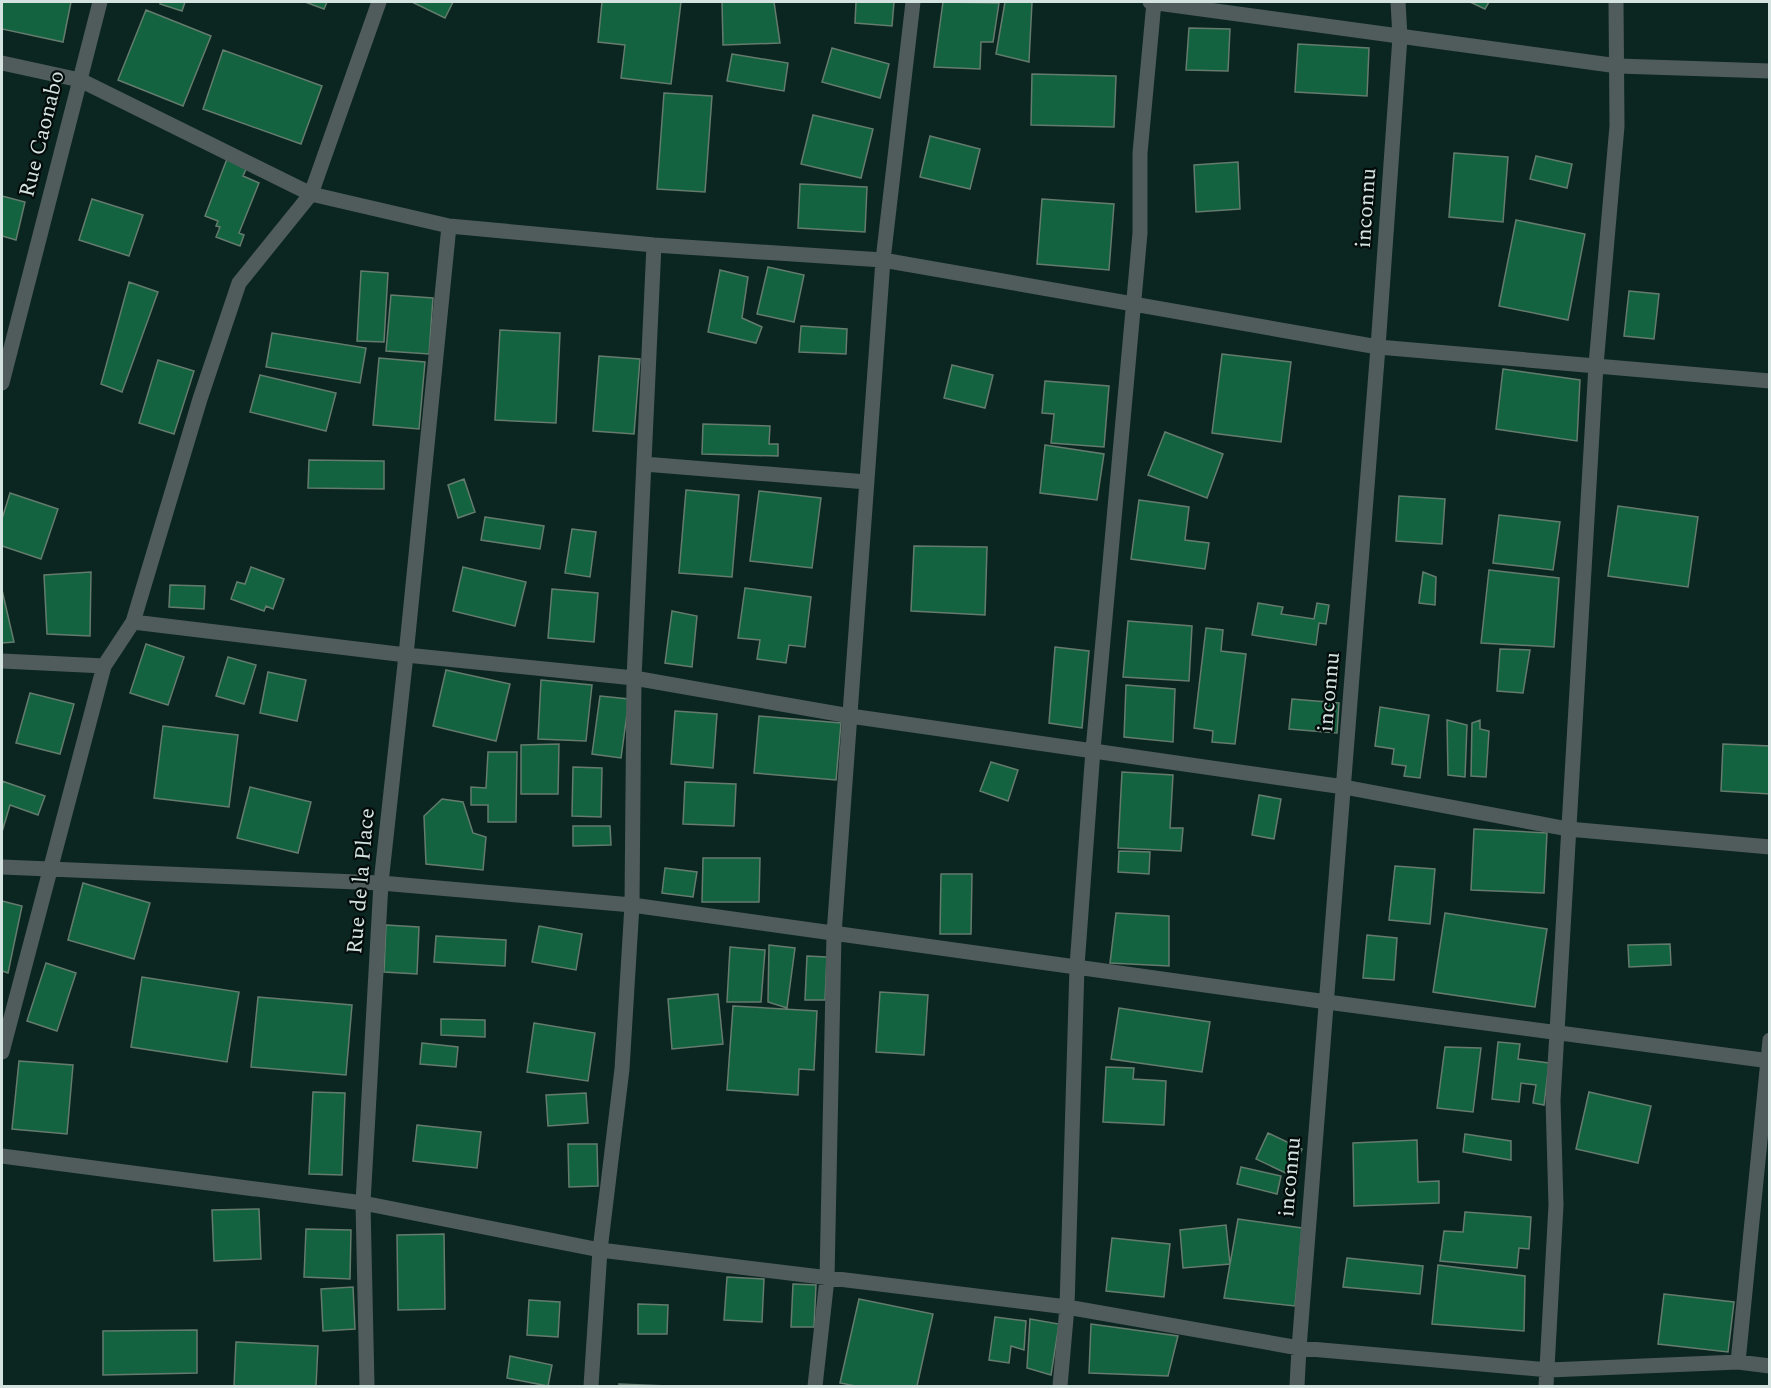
<svg xmlns="http://www.w3.org/2000/svg" width="1771" height="1388" font-family="Spectral,serif">
<style>
.building{fill:#136340;stroke:#647b6d;stroke-width:1.5}
.lines{fill:none;stroke-linecap:round;stroke-linejoin:round}
.minor{stroke:#505c5c;stroke-width:15}
.labels{text-anchor:middle;dominant-baseline:central;stroke-width:4.5;stroke-linejoin:round;paint-order:stroke}
.street-label{font-size:22px;fill:#d4e3e0;stroke:#030c0a}
</style>
<rect width="100%" height="100%" fill="#0b2621"/>
<path class="building" d="M 2,2 L 71,2 L 63,42 L 2,29 Z
M 160,2 L 185,2 L 182,11 L 160,4 Z
M 305,2 L 327,2 L 324,9 Z
M 415,2 L 453,2 L 445,18 L 414,3 Z
M 602,2 L 681,2 L 671,84 L 621,78 L 625,45 L 598,42 Z
M 722,2 L 774,2 L 780,43 L 723,45 Z
M 856,2 L 894,2 L 892,26 L 855,23 Z
M 943,2 L 999,3 L 993,42 L 981,42 L 980,69 L 934,67 Z
M 1005,2 L 1032,2 L 1029,62 L 996,54 Z
M 1470,2 L 1489,2 L 1485,9 Z
M 146,10 L 211,36 L 183,106 L 118,80 Z
M 1189,28 L 1230,29 L 1228,71 L 1186,70 Z
M 1298,44 L 1369,48 L 1367,96 L 1295,92 Z
M 832,48 L 889,64 L 880,98 L 822,82 Z
M 223,50 L 322,86 L 301,144 L 203,109 Z
M 732,54 L 788,63 L 784,91 L 727,81 Z
M 1032,74 L 1116,76 L 1114,127 L 1031,125 Z
M 664,93 L 712,96 L 705,192 L 657,189 Z
M 813,115 L 873,129 L 861,178 L 801,164 Z
M 930,136 L 980,149 L 970,189 L 920,177 Z
M 1454,153 L 1508,157 L 1503,222 L 1449,217 Z
M 1536,156 L 1572,164 L 1567,188 L 1530,179 Z
M 227,159 L 247,167 L 243,176 L 259,183 L 239,233 L 244,235 L 240,246 L 216,237 L 220,227 L 216,226 L 218,221 L 205,216 Z
M 1238,162 L 1240,209 L 1196,212 L 1194,165 Z
M 800,184 L 867,187 L 865,232 L 798,228 Z
M 2,196 L 25,202 L 16,240 L 2,236 Z
M 92,199 L 143,215 L 129,256 L 79,240 Z
M 1042,199 L 1114,204 L 1109,270 L 1037,264 Z
M 1516,220 L 1585,234 L 1568,320 L 1499,306 Z
M 768,267 L 804,275 L 794,322 L 757,314 Z
M 720,270 L 748,277 L 742,318 L 762,327 L 756,343 L 708,332 Z
M 361,271 L 388,273 L 384,342 L 357,341 Z
M 129,282 L 158,292 L 122,392 L 101,384 Z
M 1629,291 L 1659,294 L 1654,339 L 1624,336 Z
M 391,295 L 433,298 L 429,354 L 386,351 Z
M 801,326 L 847,329 L 846,354 L 799,352 Z
M 500,330 L 560,333 L 556,423 L 495,420 Z
M 272,333 L 366,348 L 360,383 L 266,367 Z
M 1222,354 L 1291,362 L 1281,442 L 1212,433 Z
M 599,356 L 640,359 L 634,434 L 593,431 Z
M 379,358 L 425,362 L 419,429 L 373,425 Z
M 158,360 L 194,371 L 174,434 L 139,423 Z
M 952,365 L 993,375 L 985,408 L 944,398 Z
M 1503,369 L 1580,380 L 1577,441 L 1496,429 Z
M 260,375 L 336,393 L 326,431 L 250,412 Z
M 1045,381 L 1109,386 L 1104,447 L 1051,443 L 1054,414 L 1042,413 Z
M 703,424 L 770,426 L 769,444 L 778,444 L 778,456 L 702,454 Z
M 1165,432 L 1223,454 L 1207,498 L 1148,475 Z
M 1045,445 L 1104,454 L 1097,500 L 1040,493 Z
M 309,460 L 384,461 L 384,489 L 308,488 Z
M 464,479 L 475,512 L 458,518 L 448,485 Z
M 686,490 L 739,495 L 732,577 L 679,573 Z
M 759,491 L 821,498 L 812,568 L 750,561 Z
M 10,493 L 58,509 L 41,559 L 2,546 L 2,519 Z
M 1399,496 L 1445,499 L 1442,544 L 1396,541 Z
M 1139,500 L 1189,507 L 1185,540 L 1209,543 L 1205,569 L 1131,559 Z
M 1618,506 L 1698,517 L 1688,587 L 1608,576 Z
M 1499,515 L 1560,522 L 1553,570 L 1493,563 Z
M 485,517 L 544,526 L 540,549 L 481,540 Z
M 572,529 L 596,532 L 590,577 L 565,573 Z
M 914,546 L 987,547 L 985,615 L 911,611 Z
M 251,567 L 284,579 L 273,609 L 266,606 L 264,611 L 231,599 L 237,582 L 245,584 Z
M 463,567 L 526,582 L 515,626 L 453,611 Z
M 1489,570 L 1559,578 L 1554,647 L 1481,643 Z
M 91,572 L 90,636 L 47,634 L 44,575 Z
M 1423,572 L 1436,577 L 1435,605 L 1419,603 Z
M 170,585 L 205,586 L 204,609 L 169,607 Z
M 745,588 L 811,597 L 805,647 L 789,645 L 786,663 L 757,659 L 760,640 L 738,638 Z
M 552,589 L 598,593 L 594,642 L 548,638 Z
M 2,590 L 14,642 L 2,643 Z
M 1258,603 L 1283,607 L 1281,614 L 1314,619 L 1317,603 L 1329,605 L 1326,624 L 1319,623 L 1316,645 L 1252,635 Z
M 672,611 L 697,616 L 692,667 L 665,663 Z
M 1128,621 L 1192,626 L 1189,681 L 1123,677 Z
M 1206,628 L 1223,630 L 1221,651 L 1246,654 L 1235,744 L 1212,742 L 1213,731 L 1194,728 Z
M 146,644 L 184,657 L 168,705 L 130,693 Z
M 1055,647 L 1089,651 L 1082,728 L 1049,723 Z
M 1500,649 L 1530,650 L 1523,693 L 1497,691 Z
M 228,657 L 256,665 L 244,704 L 216,696 Z
M 446,670 L 510,684 L 496,741 L 433,726 Z
M 268,672 L 306,680 L 297,721 L 260,713 Z
M 541,680 L 592,685 L 586,741 L 538,739 Z
M 1126,685 L 1175,689 L 1173,742 L 1124,737 Z
M 30,693 L 74,704 L 60,754 L 16,743 Z
M 600,696 L 629,699 L 621,758 L 592,754 Z
M 1292,699 L 1339,703 L 1337,733 L 1289,729 Z
M 1380,707 L 1429,715 L 1420,778 L 1404,776 L 1406,766 L 1392,764 L 1394,749 L 1375,746 Z
M 675,711 L 717,714 L 713,768 L 671,764 Z
M 759,716 L 841,723 L 836,780 L 754,773 Z
M 1447,720 L 1467,725 L 1465,777 L 1448,775 Z
M 1480,720 L 1480,729 L 1489,731 L 1486,777 L 1471,776 L 1472,723 Z
M 163,726 L 238,735 L 229,807 L 154,798 Z
M 559,744 L 558,794 L 521,794 L 521,745 Z
M 1723,744 L 1770,746 L 1770,794 L 1721,791 Z
M 488,752 L 517,752 L 516,822 L 488,822 L 488,805 L 471,805 L 471,787 L 486,788 Z
M 991,762 L 1018,770 L 1008,801 L 980,791 Z
M 573,767 L 602,768 L 601,817 L 572,816 Z
M 1122,772 L 1173,775 L 1170,828 L 1183,828 L 1181,851 L 1118,848 Z
M 2,781 L 45,796 L 38,815 L 10,805 L 2,832 Z
M 685,782 L 736,784 L 734,826 L 683,824 Z
M 250,787 L 311,802 L 298,853 L 237,838 Z
M 1259,795 L 1281,799 L 1274,839 L 1252,835 Z
M 442,799 L 463,802 L 473,833 L 486,837 L 483,870 L 426,864 L 424,816 Z
M 573,826 L 610,826 L 611,845 L 573,846 Z
M 1474,829 L 1547,833 L 1544,893 L 1471,890 Z
M 1119,851 L 1150,852 L 1149,874 L 1118,872 Z
M 703,858 L 760,858 L 759,902 L 702,902 Z
M 1395,866 L 1435,869 L 1430,924 L 1389,920 Z
M 665,868 L 697,872 L 693,897 L 662,893 Z
M 941,874 L 972,874 L 971,934 L 940,934 Z
M 83,883 L 150,903 L 134,959 L 68,940 Z
M 2,901 L 22,906 L 8,973 L 2,971 Z
M 1116,913 L 1169,916 L 1169,966 L 1110,963 Z
M 1445,913 L 1547,929 L 1535,1007 L 1433,992 Z
M 386,925 L 419,927 L 417,974 L 384,972 Z
M 539,926 L 582,934 L 576,970 L 532,962 Z
M 1367,935 L 1397,938 L 1394,980 L 1363,978 Z
M 436,936 L 506,940 L 505,966 L 434,962 Z
M 1670,944 L 1671,965 L 1629,967 L 1628,945 Z
M 769,945 L 795,948 L 787,1008 L 768,1002 Z
M 730,947 L 765,950 L 761,1002 L 727,1002 Z
M 807,956 L 827,957 L 825,1000 L 805,1000 Z
M 46,963 L 76,973 L 57,1031 L 27,1021 Z
M 142,977 L 239,992 L 227,1062 L 131,1047 Z
M 880,992 L 928,995 L 924,1055 L 876,1052 Z
M 718,994 L 723,1044 L 672,1049 L 668,999 Z
M 258,997 L 352,1005 L 346,1075 L 251,1067 Z
M 733,1006 L 817,1011 L 814,1070 L 799,1069 L 798,1095 L 727,1090 Z
M 1119,1008 L 1210,1022 L 1202,1072 L 1111,1059 Z
M 441,1019 L 485,1020 L 485,1037 L 441,1035 Z
M 534,1023 L 595,1033 L 588,1081 L 527,1072 Z
M 1498,1042 L 1520,1044 L 1518,1059 L 1549,1063 L 1544,1105 L 1533,1103 L 1536,1085 L 1521,1083 L 1519,1102 L 1492,1099 Z
M 422,1043 L 458,1047 L 456,1067 L 420,1064 Z
M 1445,1047 L 1481,1048 L 1473,1112 L 1437,1108 Z
M 19,1061 L 73,1065 L 67,1134 L 12,1129 Z
M 1106,1067 L 1134,1068 L 1133,1079 L 1166,1081 L 1164,1125 L 1103,1122 Z
M 313,1092 L 345,1093 L 342,1175 L 309,1174 Z
M 1589,1092 L 1651,1106 L 1638,1163 L 1576,1149 Z
M 586,1093 L 588,1123 L 548,1126 L 546,1095 Z
M 417,1125 L 481,1132 L 477,1168 L 413,1161 Z
M 1268,1133 L 1302,1149 L 1290,1175 L 1256,1159 Z
M 1465,1134 L 1511,1141 L 1511,1160 L 1463,1152 Z
M 1417,1140 L 1418,1182 L 1439,1181 L 1439,1203 L 1354,1206 L 1353,1143 Z
M 568,1144 L 597,1144 L 598,1186 L 569,1187 Z
M 1241,1167 L 1281,1176 L 1277,1194 L 1237,1184 Z
M 259,1209 L 261,1259 L 214,1261 L 212,1210 Z
M 1465,1212 L 1531,1217 L 1529,1249 L 1519,1248 L 1517,1268 L 1440,1261 L 1444,1231 L 1463,1232 Z
M 1238,1219 L 1302,1228 L 1295,1306 L 1224,1298 Z
M 1226,1225 L 1230,1264 L 1183,1268 L 1180,1230 Z
M 306,1229 L 351,1230 L 350,1279 L 304,1277 Z
M 444,1234 L 445,1309 L 398,1310 L 397,1235 Z
M 1112,1238 L 1170,1244 L 1164,1297 L 1106,1291 Z
M 1347,1258 L 1423,1266 L 1420,1294 L 1343,1287 Z
M 1438,1265 L 1525,1276 L 1524,1331 L 1432,1324 Z
M 727,1277 L 764,1279 L 762,1322 L 724,1320 Z
M 793,1284 L 816,1285 L 814,1327 L 791,1327 Z
M 353,1287 L 355,1329 L 323,1331 L 321,1289 Z
M 1664,1294 L 1734,1302 L 1728,1352 L 1658,1344 Z
M 859,1299 L 933,1314 L 917,1386 L 856,1386 L 840,1383 Z
M 529,1300 L 560,1302 L 558,1337 L 527,1335 Z
M 638,1304 L 668,1305 L 667,1334 L 638,1334 Z
M 995,1317 L 1026,1321 L 1024,1350 L 1011,1346 L 1009,1363 L 989,1360 Z
M 1030,1319 L 1059,1324 L 1051,1375 L 1027,1368 Z
M 1091,1324 L 1178,1336 L 1168,1376 L 1089,1373 Z
M 197,1330 L 197,1373 L 103,1375 L 103,1331 Z
M 236,1342 L 318,1346 L 316,1386 L 234,1386 Z
M 510,1356 L 552,1365 L 548,1386 L 507,1378 Z
M 619,1384 L 668,1386 L 619,1386 Z"/>
<g class="lines">
<path class="minor" d="M 1150,2 L 1618,66 L 1770,71
M 2,63 L 80,80 L 311,194 L 449,226 L 654,245 L 883,260 L 1378,347 L 1770,381
M 449,226 L 406,655 L 634,678 L 850,716 L 1344,787 L 1568,829 L 1770,847
M 2,383 L 100,2
M 644,464 L 867,482
M 133,622 L 406,655 L 381,883 L 363,1203 L 367,1386
M 2,661 L 104,666
M 2,867 L 381,883 L 632,905 L 1327,1002 L 1770,1061
M 2,1052 L 104,666 L 133,622 L 200,399 L 239,283 L 311,194 L 379,2
M 2,1156 L 363,1203 L 600,1250 L 1067,1307 L 1299,1348 L 1549,1370 L 1738,1362 L 1770,1366
M 1738,1362 L 1770,1040
M 591,1386 L 600,1250 L 622,1069 L 632,905 L 634,678 L 654,245
M 815,1386 L 827,1279 L 834,934 L 883,260 L 913,2
M 1060,1386 L 1067,1307 L 1077,966 L 1093,750 L 1140,233 L 1140,153 L 1154,2
M 1297,1386 L 1299,1348 L 1378,347 L 1400,37 L 1398,2
M 1546,1386 L 1556,1205 L 1553,1100 L 1596,365 L 1617,126 L 1616,2"/>
</g>
<g class="labels">
<g class="street-label">
<text transform="translate(42 134) rotate(-76)">Rue Caonabo</text>
<text transform="translate(1366 208) rotate(-86)">inconnu</text>
<text transform="translate(1329 692) rotate(-85)">inconnu</text>
<text transform="translate(361 881) rotate(-85)">Rue de la Place</text>
<text transform="translate(1290 1177) rotate(-85)">inconnu</text>
</g>
</g>
<rect width="1771" height="1388" fill="none" stroke="#d4e3e0" stroke-width="6"/>
</svg>
